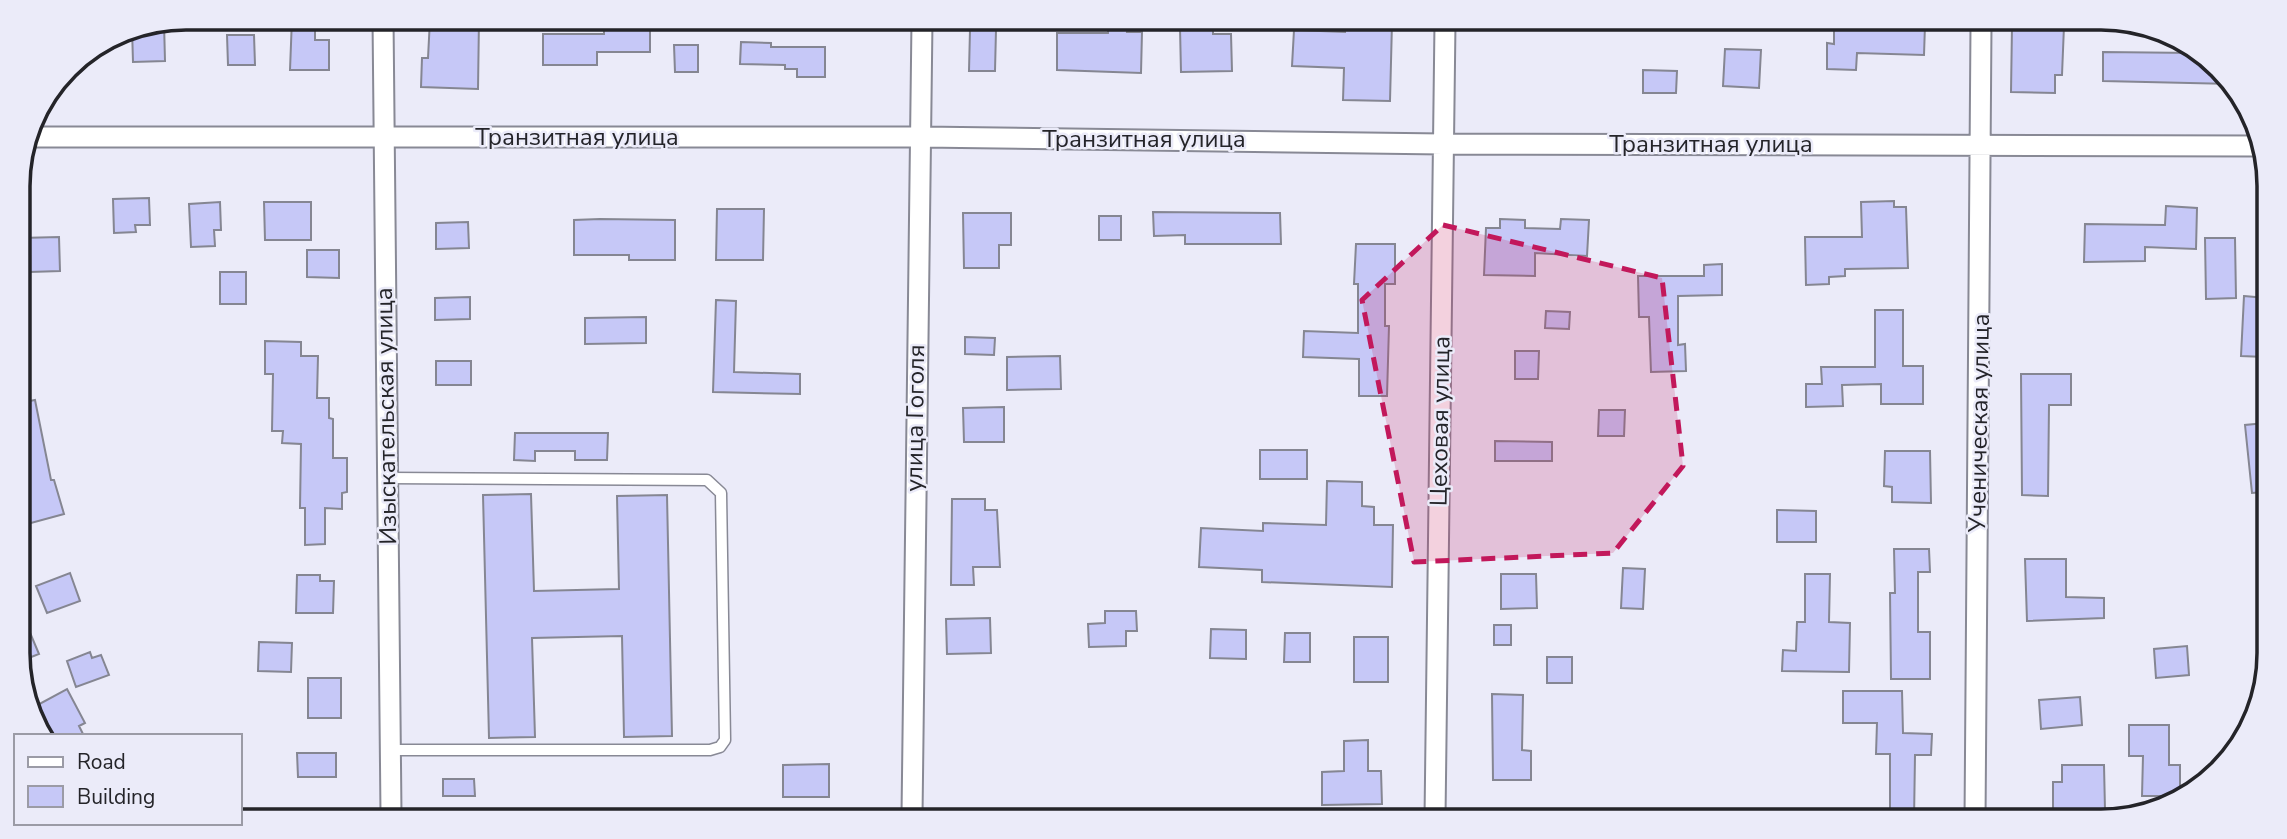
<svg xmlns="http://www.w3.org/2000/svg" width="2287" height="839" font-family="'Nunito Sans',sans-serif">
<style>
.building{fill:#c6c8f7;stroke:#858692;stroke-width:2}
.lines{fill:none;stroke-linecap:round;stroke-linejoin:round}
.service-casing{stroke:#888995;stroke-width:13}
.minor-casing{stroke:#888995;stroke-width:23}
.service{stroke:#fff;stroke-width:10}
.minor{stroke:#fff;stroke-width:19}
.marked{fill:#c2185b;fill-opacity:0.2;stroke:#c2185b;stroke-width:5;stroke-dasharray:14 9;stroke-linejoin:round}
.labels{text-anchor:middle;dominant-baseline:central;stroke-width:5;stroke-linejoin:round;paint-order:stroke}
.street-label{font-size:24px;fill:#242429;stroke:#ebebf9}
.rim{fill:none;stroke:#242429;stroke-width:3.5}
</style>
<rect width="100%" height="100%" fill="#ebebf9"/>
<path class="building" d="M 292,18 L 315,18 L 315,40 L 329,40 L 329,70 L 290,70 Z
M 430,19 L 479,19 L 478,89 L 421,87 L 422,58 L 428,58 Z
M 164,22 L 165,61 L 133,62 L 132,28 Z
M 1109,22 L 1128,22 L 1127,32 L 1142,32 L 1141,73 L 1057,70 L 1057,33 L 1108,33 Z
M 1345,23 L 1392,23 L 1390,101 L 1343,100 L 1344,68 L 1292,66 L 1294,30 L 1345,32 Z
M 1872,25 L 1925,25 L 1924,55 L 1857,53 L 1856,70 L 1827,69 L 1827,43 L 1834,44 L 1834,27 L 1872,28 Z
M 2012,26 L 2064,26 L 2062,75 L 2055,75 L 2055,93 L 2011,92 Z
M 604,28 L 650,28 L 650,52 L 597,52 L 597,65 L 543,65 L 543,34 L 604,34 Z
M 1180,28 L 1213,28 L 1213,34 L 1231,34 L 1232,71 L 1181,72 Z
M 970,30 L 996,30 L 995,71 L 969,71 Z
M 227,35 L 254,35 L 255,65 L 228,65 Z
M 741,42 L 771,43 L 771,47 L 825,47 L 825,77 L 797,77 L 797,69 L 785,69 L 785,65 L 740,64 Z
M 674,45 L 698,45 L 698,72 L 675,72 Z
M 1725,49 L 1761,50 L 1759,88 L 1723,86 Z
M 2103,52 L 2195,53 L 2228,75 L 2232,84 L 2103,81 Z
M 1643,70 L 1677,71 L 1676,93 L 1643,93 Z
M 149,198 L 150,225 L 135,225 L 136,232 L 114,233 L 113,199 Z
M 1894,201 L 1894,207 L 1906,207 L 1908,268 L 1845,269 L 1845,276 L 1829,277 L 1829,284 L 1806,285 L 1805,237 L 1862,237 L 1861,202 Z
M 220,202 L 221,230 L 214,230 L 215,246 L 191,247 L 189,204 Z
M 264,202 L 311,202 L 311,240 L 265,240 Z
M 2166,206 L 2197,208 L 2196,249 L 2145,247 L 2145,261 L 2084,262 L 2085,224 L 2165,225 Z
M 717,209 L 764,209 L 763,260 L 716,260 Z
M 1153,212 L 1280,213 L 1281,244 L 1185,244 L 1185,235 L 1154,236 Z
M 963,213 L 1011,213 L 1011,245 L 999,245 L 999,268 L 964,268 Z
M 1099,216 L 1121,216 L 1121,240 L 1099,240 Z
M 600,219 L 675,220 L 675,260 L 629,260 L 629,255 L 574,255 L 574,220 Z
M 1500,219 L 1525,220 L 1525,228 L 1560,229 L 1561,219 L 1589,220 L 1587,256 L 1535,253 L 1535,276 L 1484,275 L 1486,228 L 1500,228 Z
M 468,222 L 469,248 L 436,249 L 436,223 Z
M 59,237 L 60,271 L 30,272 L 29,264 L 21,265 L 20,238 Z
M 2205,238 L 2235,238 L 2236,298 L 2206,299 Z
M 1356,244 L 1395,244 L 1395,284 L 1385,284 L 1385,326 L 1389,326 L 1387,396 L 1359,396 L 1359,359 L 1303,357 L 1304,331 L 1358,333 L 1358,284 L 1354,284 Z
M 307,250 L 339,250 L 339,278 L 307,277 Z
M 1722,264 L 1722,295 L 1678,296 L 1678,345 L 1685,344 L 1686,371 L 1651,372 L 1649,317 L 1639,317 L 1638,276 L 1704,276 L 1704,265 Z
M 220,272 L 246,272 L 246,304 L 220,304 Z
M 2244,296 L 2266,298 L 2265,357 L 2241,356 Z
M 470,297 L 470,319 L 435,320 L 435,298 Z
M 716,300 L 736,301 L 734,372 L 800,374 L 800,394 L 713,392 Z
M 1875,310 L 1903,310 L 1903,366 L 1923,366 L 1923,404 L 1881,404 L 1881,384 L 1842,385 L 1843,406 L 1806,407 L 1806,384 L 1822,384 L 1821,367 L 1875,367 Z
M 1546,311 L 1570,312 L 1569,329 L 1545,328 Z
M 646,317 L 646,343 L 585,344 L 585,318 Z
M 965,337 L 995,338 L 994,355 L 965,354 Z
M 265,341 L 301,342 L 301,356 L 318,356 L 317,398 L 329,398 L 329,418 L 333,419 L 333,458 L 347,458 L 347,492 L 342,493 L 342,509 L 325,508 L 325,544 L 305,545 L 305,508 L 300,508 L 301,444 L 282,443 L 283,431 L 272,431 L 273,374 L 265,374 Z
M 1515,351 L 1539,351 L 1538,379 L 1515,379 Z
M 1060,356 L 1061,389 L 1007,390 L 1007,357 Z
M 436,361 L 471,361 L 471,385 L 436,385 Z
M 2021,374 L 2071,374 L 2071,405 L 2049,405 L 2048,496 L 2022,495 Z
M 35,400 L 51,480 L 54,480 L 64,514 L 20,526 L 19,403 Z
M 1004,407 L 1004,442 L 964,442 L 963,408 Z
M 1599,410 L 1625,410 L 1624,436 L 1598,436 Z
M 2265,423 L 2264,492 L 2252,493 L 2245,425 Z
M 515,433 L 608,433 L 607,460 L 575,460 L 575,451 L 535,451 L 535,461 L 514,460 Z
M 1495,441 L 1552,442 L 1552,461 L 1495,461 Z
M 1260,450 L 1307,450 L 1307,479 L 1260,479 Z
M 1885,451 L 1930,451 L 1931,503 L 1892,502 L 1892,487 L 1884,486 Z
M 1327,481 L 1362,482 L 1362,506 L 1374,507 L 1374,525 L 1393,525 L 1392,587 L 1262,582 L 1262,570 L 1199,567 L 1201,528 L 1263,531 L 1263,523 L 1326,525 Z
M 531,494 L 534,591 L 619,589 L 617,496 L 667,495 L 672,736 L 624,737 L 622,636 L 532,638 L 535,737 L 489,738 L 483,495 Z
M 952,499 L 985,499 L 985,510 L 997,510 L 1000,567 L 973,567 L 974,585 L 951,585 Z
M 1777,510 L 1816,511 L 1816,542 L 1777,542 Z
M 1894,549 L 1929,549 L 1930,572 L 1918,572 L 1918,632 L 1930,632 L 1930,679 L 1891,679 L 1890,593 L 1895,593 Z
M 2025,559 L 2066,559 L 2066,597 L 2104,598 L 2104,618 L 2027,621 Z
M 1623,568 L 1645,569 L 1643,609 L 1621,608 Z
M 70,573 L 80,601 L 47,613 L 36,586 Z
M 1501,574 L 1536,574 L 1537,608 L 1501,609 Z
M 1805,574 L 1830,574 L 1829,622 L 1850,623 L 1849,672 L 1782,671 L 1783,650 L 1796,651 L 1797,622 L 1805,622 Z
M 297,575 L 320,575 L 320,581 L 334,581 L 333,613 L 296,613 Z
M 20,609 L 39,654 L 21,661 L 20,649 Z
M 1105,611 L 1136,611 L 1137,631 L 1126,631 L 1126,646 L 1089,647 L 1088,624 L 1105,623 Z
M 990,618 L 991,653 L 947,654 L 946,619 Z
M 1494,625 L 1511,625 L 1511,645 L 1494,645 Z
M 1211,629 L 1246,630 L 1246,659 L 1210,658 Z
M 1285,633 L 1310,633 L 1310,662 L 1284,662 Z
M 1354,637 L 1388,637 L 1388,682 L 1354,682 Z
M 259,642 L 292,643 L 291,672 L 258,671 Z
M 2187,646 L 2189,675 L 2156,678 L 2154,649 Z
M 90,652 L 92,658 L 101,655 L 109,675 L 76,687 L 67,661 Z
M 1547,657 L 1572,657 L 1572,683 L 1547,683 Z
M 308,678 L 341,678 L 341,718 L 308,718 Z
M 67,689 L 85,723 L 79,726 L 84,736 L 45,736 L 32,708 Z
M 1843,691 L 1902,691 L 1903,733 L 1932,734 L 1931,755 L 1915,755 L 1914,820 L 1890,820 L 1890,754 L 1876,754 L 1877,723 L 1843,723 Z
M 1492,694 L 1523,695 L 1522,750 L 1531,751 L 1531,780 L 1493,780 Z
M 2080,697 L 2082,725 L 2041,729 L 2039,700 Z
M 2129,725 L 2169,725 L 2169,765 L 2180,765 L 2180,796 L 2142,796 L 2143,756 L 2129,756 Z
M 1368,740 L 1368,771 L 1381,771 L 1382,804 L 1322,805 L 1322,772 L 1344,771 L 1344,741 Z
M 297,753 L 336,753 L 336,777 L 298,777 Z
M 829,764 L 829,797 L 783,797 L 783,765 Z
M 2062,765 L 2104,765 L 2105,810 L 2069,810 L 2069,821 L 2053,821 L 2053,782 L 2062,782 Z
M 443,779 L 474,779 L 475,796 L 443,796 Z"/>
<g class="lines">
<defs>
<path id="service" d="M 387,478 L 707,480 L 721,493 L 725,740 L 720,747 L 710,750 L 390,750"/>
<path id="minor" d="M 383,18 L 391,814
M 28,137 L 923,137 L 1443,144 L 2260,146
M 912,816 L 922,21
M 1435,818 L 1445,23
M 1975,821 L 1981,26"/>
</defs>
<use href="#service" class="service-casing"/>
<use href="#minor" class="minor-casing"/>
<use href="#service" class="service"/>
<use href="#minor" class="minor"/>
</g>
<path class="marked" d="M 1443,225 L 1662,278 L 1683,466 L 1613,553 L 1414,562 L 1362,300 Z"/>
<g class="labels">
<g class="street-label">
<text x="577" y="137">Транзитная улица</text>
<text x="1144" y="139">Транзитная улица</text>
<text x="1711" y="144">Транзитная улица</text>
<text transform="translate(386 416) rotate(-91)">Изыскательская улица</text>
<text transform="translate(915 418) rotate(-89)">улица Гоголя</text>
<text transform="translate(1440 421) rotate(-89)">Цеховая улица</text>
<text transform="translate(1979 423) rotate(-89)">Ученическая улица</text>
</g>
</g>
<path d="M0 0H2287V839H0ZM186 30H2101A156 156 0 0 1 2257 186V653A156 156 0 0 1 2101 809H186A156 156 0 0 1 30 653V186A156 156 0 0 1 186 30Z" fill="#ebebf9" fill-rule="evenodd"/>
<path class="rim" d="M186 30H2101A156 156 0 0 1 2257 186V653A156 156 0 0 1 2101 809H186A156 156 0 0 1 30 653V186A156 156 0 0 1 186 30Z"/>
<rect x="14" y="734" width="228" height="91" fill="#ebebf9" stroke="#9b9ba6" stroke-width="2"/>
<rect x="28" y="757" width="35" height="10" fill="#ffffff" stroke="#9b9ba6" stroke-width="2"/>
<text x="77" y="769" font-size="21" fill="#242429">Road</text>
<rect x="28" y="786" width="35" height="21" fill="#c6c8f7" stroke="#9b9ba6" stroke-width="2"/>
<text x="77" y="804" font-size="21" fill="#242429">Building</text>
</svg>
